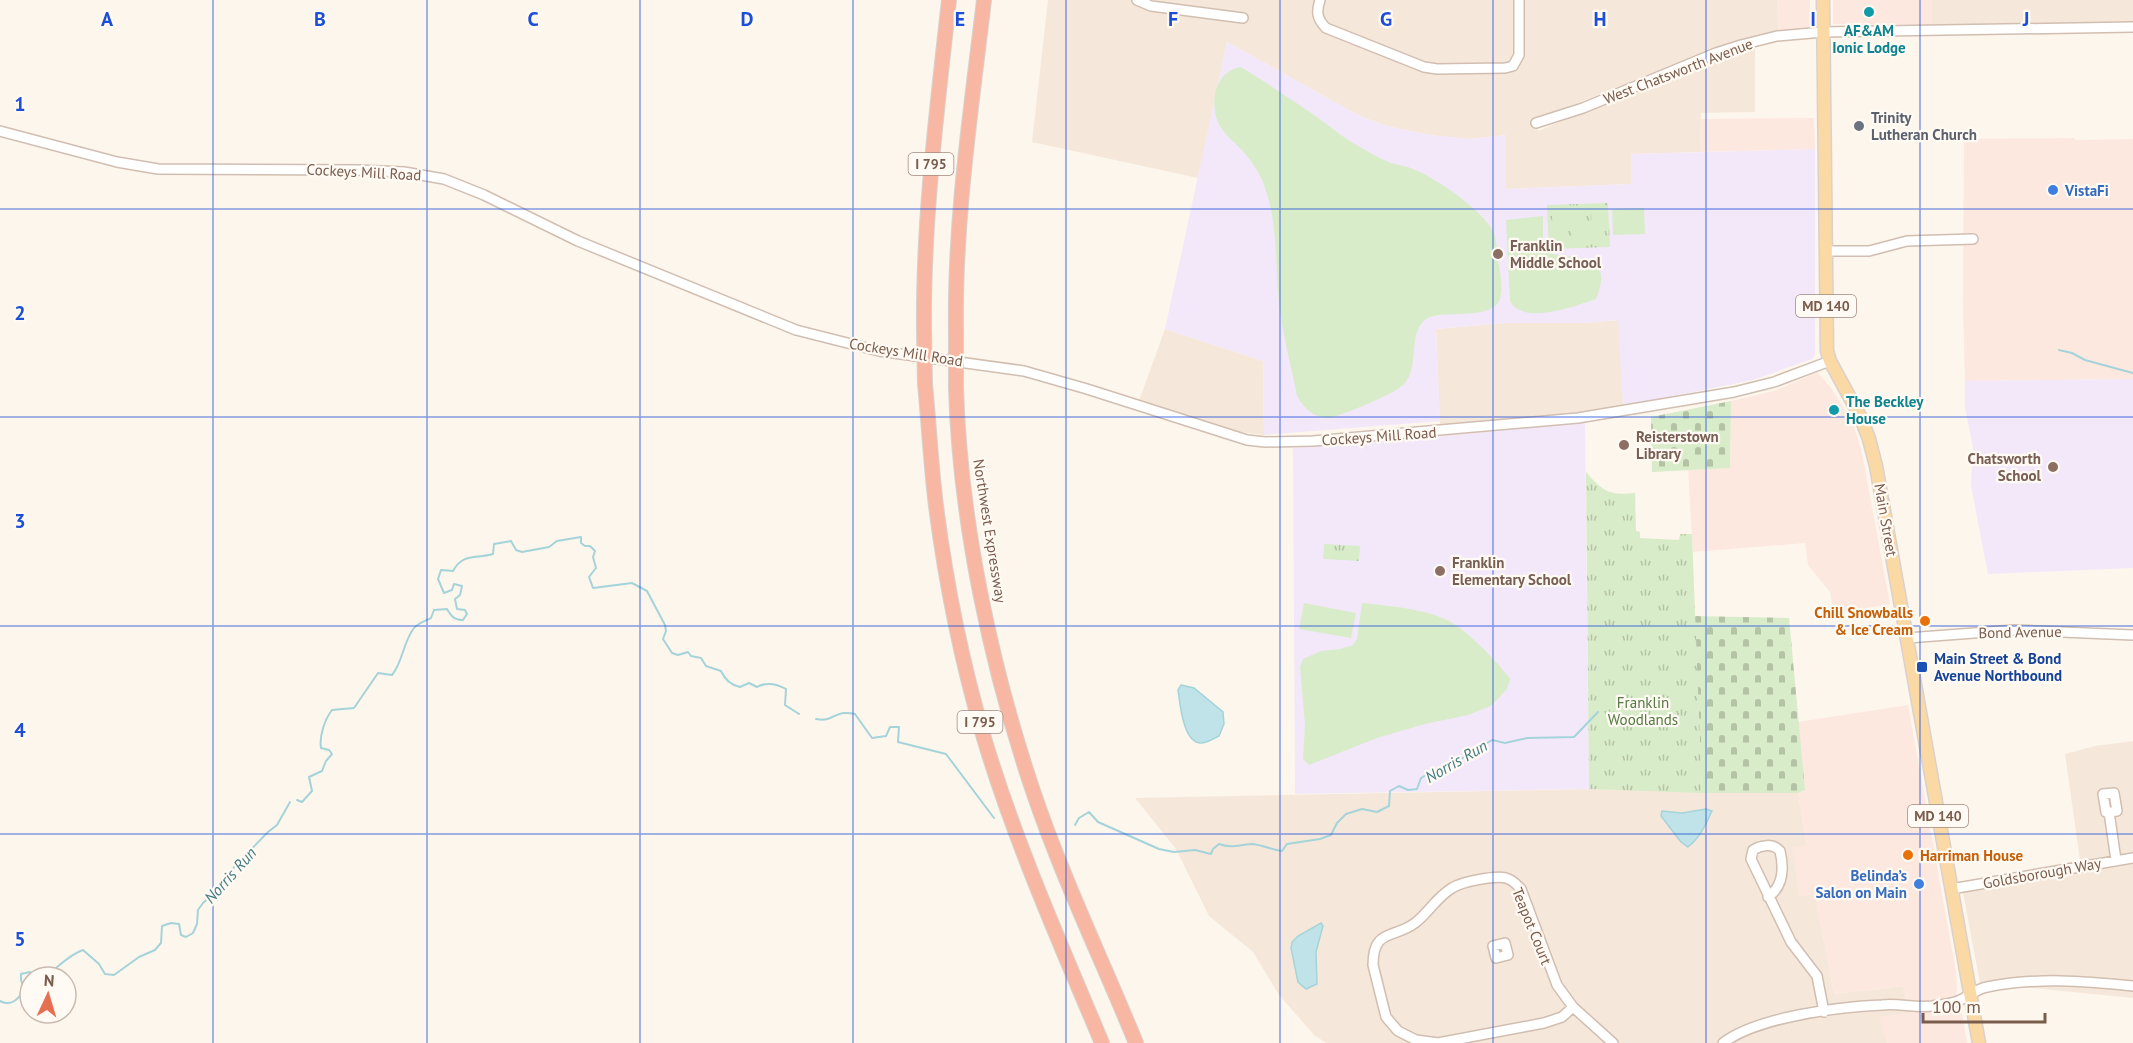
<svg xmlns="http://www.w3.org/2000/svg" width="2133" height="1043" font-family="'PT Sans',sans-serif">
<style>
.residential{fill:#f5e8da}
.commercial{fill:#fde8e0}
.education{fill:#f3e8fa}
.cemetery{fill:url(#cemetery-stones)}
.park{fill:url(#park-tufts)}
.pitch{fill:#d8ecc9}
.water{fill:#bfe3e8;stroke:#a5d3da;stroke-width:1.5}
.lines{fill:none;stroke-linecap:round;stroke-linejoin:round}
.stream{stroke:#a5d3da;stroke-width:2}
.minor-casing{stroke:#d1beb0;stroke-width:12}
.major-casing{stroke:#dad1cd;stroke-width:15}
.highway-casing{stroke:#dad1cd;stroke-width:16}
.minor{stroke:#fff;stroke-width:9}
.major{stroke:#fbd9a5;stroke-width:12}
.highway{stroke:#f7b7a3;stroke-width:14}
.highway-bridge-casing{stroke:#dad1cd;stroke-width:16;stroke-linecap:butt}
.highway-bridge{stroke:#f7b7a3;stroke-width:14}
.grid{fill:none;stroke:#1d4ed8;stroke-width:1.5;stroke-opacity:0.55}
.culture-dot{fill:#0f9aa8;stroke:#fffaf3;stroke-width:2}
.worship-dot{fill:#6b7280;stroke:#fffaf3;stroke-width:2}
.shop-dot{fill:#3f7fe0;stroke:#fffaf3;stroke-width:2}
.education-dot{fill:#8d6e63;stroke:#fffaf3;stroke-width:2}
.food-dot{fill:#e8710a;stroke:#fffaf3;stroke-width:2}
.transit-dot{fill:#1a4fb4;stroke:#fffaf3;stroke-width:2}
.labels{text-anchor:middle;dominant-baseline:central;stroke-width:4.5;stroke-linejoin:round;paint-order:stroke}
.shield{fill:#fffaf3;stroke:#a28b7f;stroke-width:1.5}
.shield-label{font-size:14px;font-weight:bold;fill:#7a5c4d}
.culture-label{font-size:15px;font-weight:bold;fill:#0d838f;stroke:#fffaf3}
.street-label{font-size:15px;fill:#7a5c4d;stroke:#fffaf3}
.worship-label{font-size:15px;font-weight:bold;fill:#5b616d;stroke:#fffaf3;text-anchor:start}
.shop-label{font-size:15px;font-weight:bold;fill:#366cbe;stroke:#fffaf3;text-anchor:start}
.education-label{font-size:15px;font-weight:bold;fill:#785e54;stroke:#fffaf3;text-anchor:start}
.food-label{font-size:15px;font-weight:bold;fill:#c56008;stroke:#fffaf3;text-anchor:end}
.transit-label{font-size:15px;font-weight:bold;fill:#164399;stroke:#fffaf3;text-anchor:start}
.park-label{font-size:15px;fill:#537a41;stroke:#fffaf3}
.water-label{font-size:16px;font-style:italic;fill:#437c86;stroke:#fffaf3}
.grid-label{font-size:20px;text-anchor:middle;font-weight:bold;fill:#1d4ed8;stroke:#fffaf3;stroke-width:4.5;stroke-linejoin:round;paint-order:stroke}
</style>
<defs>
<pattern id="cemetery-stones" width="16" height="16" patternUnits="userSpaceOnUse" patternTransform="scale(1.5)"><rect width="16" height="16" fill="#d8ecc9"/><path d="M2 7V4a2 2 0 0 1 4 0v3zM10 15v-3a2 2 0 0 1 4 0v3z" fill="#b4c2a5"/></pattern>
<pattern id="park-tufts" width="24" height="20" patternUnits="userSpaceOnUse" patternTransform="scale(1.5)"><rect width="24" height="20" fill="#d8ecc9"/><path d="M3 7l-1-3M5 7V3M7 7l1-3M15 17l-1-3M17 17v-4M19 17l1-3" fill="none" stroke="#b4c2a5"/></pattern>
</defs>
<rect width="100%" height="100%" fill="#fdf6ec"/>
<path class="residential" d="M 1048,0 L 1777,0 L 1779,32 L 1759,35 L 1720,47 L 1534,120 L 1538,131 L 1716,57 L 1755,45 L 1755,112 L 1701,113 L 1700,152 L 1632,154 L 1631,184 L 1505,189 L 1506,135 L 1469,139 L 1430,135 L 1386,126 L 1358,115 L 1227,42 L 1198,178 L 1032,142 Z
M 1932,0 L 2133,0 L 2133,22 L 1932,25 Z
M 1619,320 L 1623,406 L 1576,413 L 1440,426 L 1436,329 L 1505,323 L 1584,323 Z
M 1165,329 L 1263,361 L 1264,435 L 1233,431 L 1139,401 Z
M 2133,741 L 2133,998 L 1980,983 L 1961,882 L 2080,860 L 2065,754 L 2095,746 Z
M 1589,789 L 1798,793 L 1807,846 L 1793,848 L 1800,896 L 1815,894 L 1834,994 L 1903,986 L 1906,1000 L 1932,1002 L 1955,998 L 1956,1006 L 1880,1018 L 1887,1043 L 1326,1043 L 1314,1035 L 1279,995 L 1253,952 L 1209,916 L 1176,849 L 1135,798 Z"/>
<path class="commercial" d="M 1777,0 L 1810,0 L 1810,27 L 1779,32 Z
M 1833,0 L 1932,0 L 1932,25 L 1833,24 Z
M 1814,118 L 1815,149 L 1700,152 L 1701,119 Z
M 2074,138 L 2075,140 L 2133,139 L 2133,379 L 1965,381 L 1963,305 L 1964,139 Z
M 1816,373 L 1819,374 L 1831,388 L 1848,415 L 1854,427 L 1861,448 L 1890,604 L 1834,614 L 1830,592 L 1808,565 L 1805,543 L 1693,552 L 1688,470 L 1730,468 L 1731,401 L 1774,391 Z
M 1908,705 L 1956,972 L 1957,990 L 1955,998 L 1932,1002 L 1906,1000 L 1902,986 L 1834,994 L 1815,894 L 1800,896 L 1792,848 L 1807,845 L 1798,793 L 1805,790 L 1798,722 Z
M 1956,1006 L 1962,1014 L 1967,1043 L 1887,1043 L 1879,1017 Z"/>
<path class="education" d="M 1227,42 L 1358,115 L 1386,126 L 1430,135 L 1469,139 L 1506,135 L 1506,189 L 1631,184 L 1631,154 L 1815,149 L 1815,355 L 1812,359 L 1753,380 L 1623,406 L 1618,320 L 1584,323 L 1505,323 L 1436,329 L 1440,421 L 1264,435 L 1263,361 L 1165,329 Z
M 2133,379 L 2133,568 L 1988,574 L 1971,486 L 1973,448 L 1965,408 L 1965,381 Z
M 1585,421 L 1589,789 L 1295,794 L 1293,448 L 1498,431 Z"/>
<path class="cemetery" d="M 1731,401 L 1730,468 L 1652,472 L 1651,417 Z
M 1694,616 L 1789,618 L 1805,790 L 1798,793 L 1702,793 Z"/>
<path class="park" d="M 1608,203 L 1610,247 L 1549,249 L 1547,205 Z
M 1586,472 C 1602,491 1610,496 1635,493 L 1636,531 L 1640,532 L 1640,538 L 1679,540 L 1680,534 L 1692,534 L 1702,793 L 1589,789 Z
M 1324,544 L 1360,546 L 1359,561 L 1323,559 Z"/>
<path class="pitch" d="M 1241,67 C 1267,83 1292,100 1317,117 C 1332,128 1346,140 1362,148 C 1371,154 1381,159 1391,163 C 1398,165 1406,166 1413,169 C 1436,178 1479,208 1492,229 C 1497,237 1497,251 1498,260 C 1500,272 1504,290 1499,301 C 1490,321 1440,309 1426,319 C 1407,334 1420,365 1405,383 C 1394,395 1348,412 1331,418 C 1314,418 1305,410 1297,396 C 1291,365 1282,333 1279,301 C 1275,264 1278,224 1265,188 C 1262,177 1254,165 1247,156 C 1235,141 1218,132 1215,112 C 1212,93 1219,70 1241,67 Z
M 1644,208 L 1645,234 L 1613,235 L 1612,209 Z
M 1585,211 L 1586,240 L 1573,241 L 1571,212 Z
M 1591,211 L 1604,211 L 1605,240 L 1592,240 Z
M 1552,212 L 1566,212 L 1567,241 L 1553,241 Z
M 1543,216 L 1543,244 L 1547,253 C 1578,260 1615,252 1596,299 C 1575,306 1523,326 1510,301 L 1506,220 Z
M 1304,603 L 1356,613 L 1351,638 L 1299,629 Z
M 1362,603 C 1390,606 1419,608 1445,619 C 1464,627 1498,662 1510,679 L 1507,689 L 1491,706 L 1468,715 L 1425,724 L 1377,738 L 1309,765 L 1303,759 L 1305,725 L 1300,667 L 1303,659 L 1321,651 L 1340,649 L 1353,645 L 1357,639 Z"/>
<path class="water" d="M 1181,685 L 1194,688 L 1223,712 L 1224,724 L 1219,736 C 1213,739 1207,743 1201,743 C 1183,743 1180,703 1178,690 Z
M 1706,809 L 1712,811 C 1706,824 1700,838 1688,847 L 1681,842 L 1661,816 L 1662,811 L 1682,813 Z
M 1321,923 L 1323,926 L 1316,952 L 1317,984 L 1306,989 L 1298,982 L 1291,948 L 1292,942 L 1298,936 Z"/>
<g class="lines">
<path class="stream" d="M 2059,350 L 2072,353 L 2085,360 L 2133,373
M 816,719 C 834,723 834,709 855,714 L 872,738 L 886,736 L 890,727 L 899,727 L 898,742 L 946,754 L 994,818
M 297,800 L 302,802 L 312,791 L 309,777 L 322,771 L 326,761 L 332,754 L 329,750 L 321,748 C 319,736 325,719 332,710 L 354,708 L 378,673 L 392,675 C 403,662 403,642 414,628 C 418,623 425,621 431,618 L 434,610 L 447,609 C 451,616 454,620 463,620 L 467,614 L 465,610 L 457,609 L 455,599 L 460,595 L 462,586 L 454,584 L 452,590 L 444,593 L 438,579 L 441,570 L 453,571 C 463,553 475,559 493,554 L 494,544 L 511,541 L 516,550 L 522,552 L 549,547 L 557,541 L 581,537 L 581,543 L 585,546 L 590,546 L 595,551 L 593,557 L 596,568 L 589,577 L 593,588 L 632,583 L 647,591 L 665,625 L 666,631 L 663,639 L 672,653 L 678,655 L 688,652 L 691,656 L 701,658 L 706,666 L 721,671 C 725,680 731,685 740,687 L 749,683 L 757,687 C 766,682 777,684 786,689 L 785,705 L 799,714
M 1075,825 L 1079,818 L 1089,812 L 1098,822 L 1159,849 L 1174,852 L 1195,850 L 1211,854 L 1213,849 L 1219,844 C 1232,849 1241,844 1253,844 C 1263,845 1272,850 1282,851 L 1287,844 L 1320,839 L 1331,835 L 1337,823 L 1346,814 L 1362,809 L 1377,812 L 1389,806 L 1390,791 L 1399,786 L 1408,790 L 1417,789 L 1421,778 L 1438,768 L 1461,759 L 1492,740 L 1505,743 L 1527,738 L 1574,737 L 1598,712
M 44,977 C 58,968 68,955 83,950 L 99,964 L 105,974 L 114,975 L 139,957 L 155,950 L 161,943 L 162,926 L 171,923 L 179,924 L 181,935 L 186,937 L 193,933 L 197,924 L 198,910 L 203,903 L 228,881 L 234,867 L 268,832 L 277,825 L 290,802
M 0,1001 C 11,1007 19,999 24,989 L 21,980 L 21,974 L 30,972 L 37,977"/>
<defs>
<path id="minor" d="M 1137,0 L 1151,6 L 1243,18
M 1320,0 C 1316,12 1317,19 1326,28 L 1424,67 L 1437,69 L 1505,68 L 1513,66 L 1519,55 L 1519,0
M 1536,123 L 1583,108 L 1716,53 L 1741,45 L 1777,36 L 1823,32 L 2133,27
M 0,131 L 117,162 L 158,169 L 357,170 L 404,172 L 444,179 L 484,195 L 578,241 L 796,330 L 879,351 L 1024,371 L 1087,389 L 1247,440 L 1265,442 L 1313,441 L 1578,418 L 1734,392 L 1774,382 L 1830,361
M 1826,251 L 1869,251 L 1907,241 L 1973,239
M 1907,638 L 2014,630 L 2133,635
M 2109,812 L 2106,812 L 2103,794 L 2114,793 L 2117,811 L 2109,812 L 2116,860
M 1951,889 L 2133,858
M 1768,897 C 1784,886 1784,868 1780,851 C 1773,843 1761,845 1753,850 L 1751,859 L 1791,942 L 1817,976 L 1824,1012
M 1505,943 L 1508,955 L 1496,958 L 1493,946 Z
M 1573,1007 L 1562,1017 L 1544,1023 L 1438,1043 L 1416,1040 L 1398,1031 L 1386,1017 L 1373,965 C 1373,928 1394,939 1415,923 C 1428,913 1437,897 1452,888 C 1461,882 1495,875 1506,878 C 1513,880 1516,884 1521,889 L 1557,985 L 1573,1007 L 1613,1043
M 1723,1043 C 1757,1017 1838,1007 1882,1005 C 1898,1003 1915,1008 1932,1006 C 1939,1005 1948,1004 1955,1002 C 1966,999 1975,989 1987,987 C 2036,977 2084,981 2133,986"/>
<path id="major" d="M 1823,0 L 1827,351 L 1830,361 L 1861,418 L 1869,439 L 1876,466 L 1979,1043"/>
<path id="highway" d="M 924,329 C 923,219 937,110 949,0
M 956,334 C 954,222 971,111 984,0
M 925,384 C 929,425 931,466 936,506 C 946,584 962,663 984,738 C 1015,842 1060,943 1102,1043
M 956,388 C 960,522 991,667 1034,794 C 1063,879 1102,960 1136,1043"/>
</defs>
<use href="#minor" class="minor-casing"/>
<use href="#major" class="major-casing"/>
<use href="#highway" class="highway-casing"/>
<use href="#minor" class="minor"/>
<use href="#major" class="major"/>
<use href="#highway" class="highway"/>
<defs>
<path id="highway-bridge" d="M 924,329 L 925,384
M 956,334 L 956,388"/>
</defs>
<use href="#highway-bridge" class="highway-bridge-casing"/>
<use href="#highway-bridge" class="highway-bridge"/>
</g>
<path class="grid" d="M 213,0 L 213,1043M 427,0 L 427,1043M 640,0 L 640,1043M 853,0 L 853,1043M 1066,0 L 1066,1043M 1280,0 L 1280,1043M 1493,0 L 1493,1043M 1706,0 L 1706,1043M 1920,0 L 1920,1043M 0,209 L 2133,209M 0,417 L 2133,417M 0,626 L 2133,626M 0,834 L 2133,834"/>
<g class="culture-dot">
<circle cx="1869" cy="12" r="6"/>
<circle cx="1834" cy="410" r="6"/>
</g>
<circle class="worship-dot" cx="1859" cy="126" r="6"/>
<g class="shop-dot">
<circle cx="2053" cy="190" r="6"/>
<circle cx="1919" cy="884" r="6"/>
</g>
<g class="education-dot">
<circle cx="1498" cy="254" r="6"/>
<circle cx="1624" cy="445" r="6"/>
<circle cx="2053" cy="467" r="6"/>
<circle cx="1440" cy="571" r="6"/>
</g>
<g class="food-dot">
<circle cx="1925" cy="621" r="6"/>
<circle cx="1908" cy="855" r="6"/>
</g>
<rect class="transit-dot" x="1916" y="661" width="12" height="12" rx="3"/>
<g class="labels">
<g class="shield">
<rect x="908.5" y="153" width="45" height="22" rx="4.5"/>
<rect x="1796" y="295" width="60" height="22" rx="4.5"/>
<rect x="957.5" y="711" width="45" height="22" rx="4.5"/>
<rect x="1908" y="805" width="60" height="22" rx="4.5"/>
</g>
<g class="shield-label">
<text x="931" y="164">I 795</text>
<text x="1826" y="306">MD 140</text>
<text x="980" y="722">I 795</text>
<text x="1938" y="816">MD 140</text>
</g>
<g class="culture-label">
<text x="1869" y="30">AF&amp;AM<tspan x="1869" dy="17">Ionic Lodge</tspan></text>
<text x="1846" y="401" text-anchor="start">The Beckley<tspan x="1846" dy="17">House</tspan></text>
</g>
<g class="street-label">
<text transform="translate(1678 71) rotate(-21)">West Chatsworth Avenue</text>
<text transform="translate(364 172) rotate(3)">Cockeys Mill Road</text>
<text transform="translate(906 352) rotate(9)">Cockeys Mill Road</text>
<text transform="translate(1379 436) rotate(-4)">Cockeys Mill Road</text>
<text transform="translate(1886 520) rotate(80)">Main Street</text>
<text transform="translate(990 531) rotate(81)">Northwest Expressway</text>
<text transform="translate(2020 632) rotate(-1)">Bond Avenue</text>
<text transform="translate(2042 873) rotate(-10)">Goldsborough Way</text>
<text transform="translate(1532 926) rotate(68)">Teapot Court</text>
</g>
<g class="worship-label">
<text x="1871" y="117">Trinity<tspan x="1871" dy="17">Lutheran Church</tspan></text>
</g>
<g class="shop-label">
<text x="2065" y="190">VistaFi</text>
<text x="1907" y="875" text-anchor="end">Belinda’s<tspan x="1907" dy="17">Salon on Main</tspan></text>
</g>
<g class="education-label">
<text x="1510" y="245">Franklin<tspan x="1510" dy="17">Middle School</tspan></text>
<text x="1636" y="436">Reisterstown<tspan x="1636" dy="17">Library</tspan></text>
<text x="2041" y="458" text-anchor="end">Chatsworth<tspan x="2041" dy="17">School</tspan></text>
<text x="1452" y="562">Franklin<tspan x="1452" dy="17">Elementary School</tspan></text>
</g>
<g class="food-label">
<text x="1913" y="612">Chill Snowballs<tspan x="1913" dy="17">&amp; Ice Cream</tspan></text>
<text x="1920" y="855" text-anchor="start">Harriman House</text>
</g>
<g class="transit-label">
<text x="1934" y="658">Main Street &amp; Bond<tspan x="1934" dy="17">Avenue Northbound</tspan></text>
</g>
<g class="park-label">
<text x="1643" y="702">Franklin<tspan x="1643" dy="17">Woodlands</tspan></text>
</g>
<g class="water-label">
<text transform="translate(1456 761) rotate(-30)">Norris Run</text>
<text transform="translate(230 875) rotate(-48)">Norris Run</text>
</g>
</g>
<g class="grid-label">
<text x="107" y="26">A</text>
<text x="320" y="26">B</text>
<text x="533" y="26">C</text>
<text x="747" y="26">D</text>
<text x="960" y="26">E</text>
<text x="1173" y="26">F</text>
<text x="1386" y="26">G</text>
<text x="1600" y="26">H</text>
<text x="1813" y="26">I</text>
<text x="2026" y="26">J</text>
<text x="20" y="111">1</text>
<text x="20" y="320">2</text>
<text x="20" y="528">3</text>
<text x="20" y="737">4</text>
<text x="20" y="946">5</text>
</g>
<g transform="translate(48 995) rotate(4)"><circle r="28" fill="#fffaf3" stroke="#cabbb1" stroke-width="1.5"/>
<path d="M0-4.5L10 22L0 15L-10 22Z" fill="#e76f51"/>
<text y="-9" font-size="16" font-weight="bold" text-anchor="middle" fill="#7a5c4d">N</text>
</g>
<path d="M1923 1013v9h122v-9" fill="none" stroke="#7a5c4d" stroke-width="3"/>
<text x="1932" y="1013" font-size="18" fill="#7a5c4d" stroke="#fffaf3" stroke-width="4.5" paint-order="stroke">100 m</text>
</svg>
